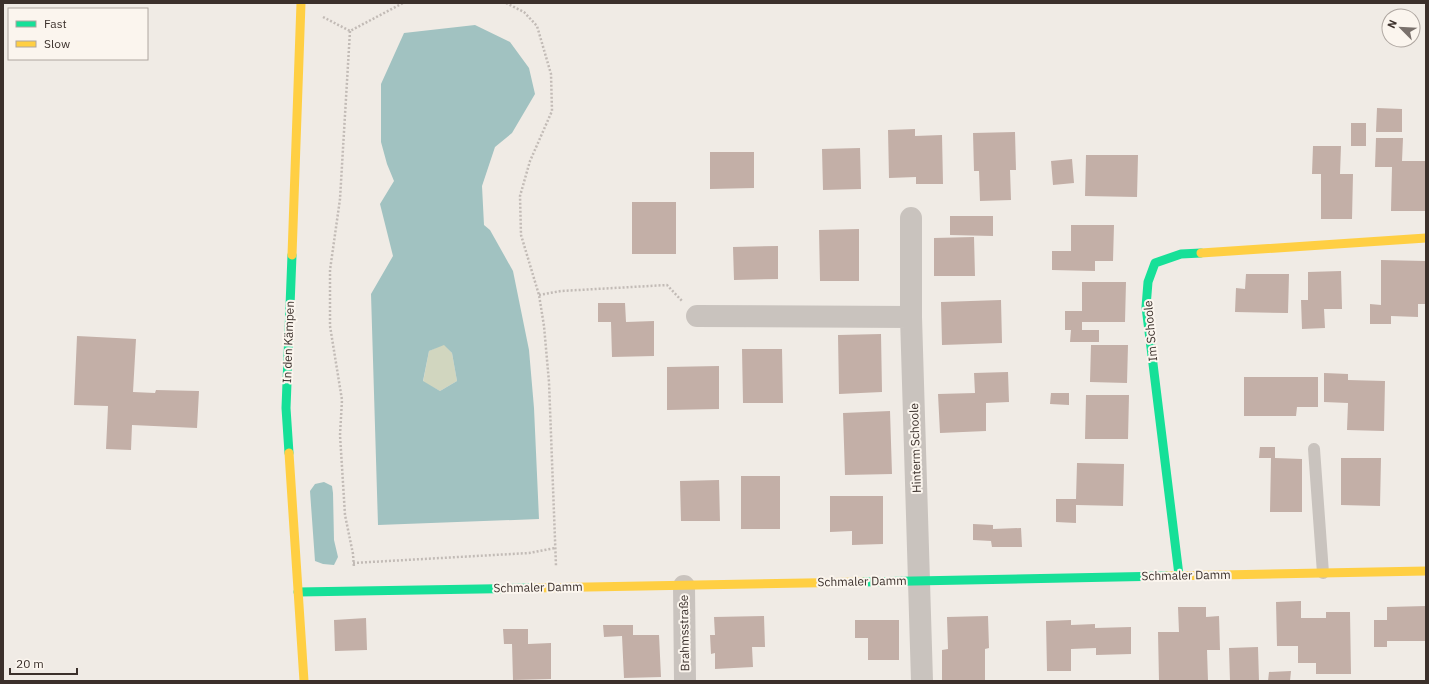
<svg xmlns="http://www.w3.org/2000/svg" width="1429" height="684" font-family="'IBM Plex Sans',sans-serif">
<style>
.green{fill:#d1d6bf}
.water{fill:#a1c2c1;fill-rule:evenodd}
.building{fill:#c3afa7}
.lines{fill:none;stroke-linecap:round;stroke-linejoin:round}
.path{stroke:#c2bbb6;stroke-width:2.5;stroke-dasharray:2 2;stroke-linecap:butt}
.lane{stroke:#c9c3be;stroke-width:12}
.street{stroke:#c9c3be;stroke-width:22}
.fast{stroke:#16e098;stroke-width:9}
.slow{stroke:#ffcf43;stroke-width:9}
.labels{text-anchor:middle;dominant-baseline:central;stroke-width:4;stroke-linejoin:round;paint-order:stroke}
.street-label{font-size:12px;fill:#3b302b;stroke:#fbf5ee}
</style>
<rect width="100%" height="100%" fill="#f0ebe5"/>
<path class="green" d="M 444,344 L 452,353 L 457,381 L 440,391 L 423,382 L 429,351 Z"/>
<path class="water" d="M 475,25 L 510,42 L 529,68 L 535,94 L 512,133 L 495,147 L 482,186 L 484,225 L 490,230 L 513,271 L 529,350 L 534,408 L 539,519 L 378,525 L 371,294 L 393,256 L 380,204 L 394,181 L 387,164 L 381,142 L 381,84 L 404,33 ZM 444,345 L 452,353 L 457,381 L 440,391 L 423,381 L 429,351 Z
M 324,482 L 332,486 L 333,493 L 334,540 L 338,557 L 334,565 L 323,564 L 315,561 L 310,491 L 315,484 Z"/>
<path class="building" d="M 1377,108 L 1402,109 L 1402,132 L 1376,132 Z
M 1351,123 L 1366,123 L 1366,146 L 1351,146 Z
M 915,129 L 915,136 L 942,135 L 943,184 L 916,184 L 916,177 L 889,178 L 888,130 Z
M 1015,132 L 1016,170 L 1010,170 L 1011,200 L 980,201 L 979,171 L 974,171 L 973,133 Z
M 1376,138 L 1403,138 L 1402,161 L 1426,161 L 1426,211 L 1391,211 L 1392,167 L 1375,167 Z
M 1313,146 L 1341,146 L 1340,174 L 1353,174 L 1352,219 L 1321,219 L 1321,174 L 1312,174 Z
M 860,148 L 861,189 L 823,190 L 822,149 Z
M 710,152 L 754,152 L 754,188 L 710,189 Z
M 1086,155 L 1138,155 L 1137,197 L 1085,196 Z
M 1072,159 L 1074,183 L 1053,185 L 1051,161 Z
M 632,202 L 676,202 L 676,254 L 632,254 Z
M 950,216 L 993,216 L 993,236 L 950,235 Z
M 1071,225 L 1114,225 L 1113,261 L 1095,261 L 1095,271 L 1052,270 L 1052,251 L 1071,251 Z
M 859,229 L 859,281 L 820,281 L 819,230 Z
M 974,237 L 975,276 L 934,276 L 934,238 Z
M 778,246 L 778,279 L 734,280 L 733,247 Z
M 1381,260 L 1426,261 L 1426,304 L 1418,304 L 1418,317 L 1391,316 L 1391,324 L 1370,324 L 1370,304 L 1381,305 Z
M 1341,271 L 1342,309 L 1324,309 L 1325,328 L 1302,329 L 1301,300 L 1308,300 L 1308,272 Z
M 1246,274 L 1289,274 L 1288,313 L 1235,312 L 1236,288 L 1245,289 Z
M 1082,282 L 1126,282 L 1125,322 L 1082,322 L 1082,330 L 1099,330 L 1099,342 L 1070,342 L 1071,330 L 1065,330 L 1065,311 L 1082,311 Z
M 1001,300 L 1002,343 L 942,345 L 941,302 Z
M 598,303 L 625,303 L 626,322 L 654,321 L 654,356 L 612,357 L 611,322 L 598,322 Z
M 881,334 L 882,392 L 839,394 L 838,335 Z
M 77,336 L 136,339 L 133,392 L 155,393 L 156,390 L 199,391 L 197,428 L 132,425 L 131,450 L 106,449 L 108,406 L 74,405 Z
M 1091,345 L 1128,345 L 1127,383 L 1090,382 Z
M 742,349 L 782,349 L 783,403 L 743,403 Z
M 719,366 L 719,409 L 667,410 L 667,367 Z
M 1008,372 L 1009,402 L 986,403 L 986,431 L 940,433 L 938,394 L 975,393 L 974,373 Z
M 1324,373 L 1348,374 L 1348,380 L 1385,381 L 1384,431 L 1347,430 L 1348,403 L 1324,402 Z
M 1244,377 L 1318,377 L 1318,407 L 1297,407 L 1296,416 L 1244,416 Z
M 1051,393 L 1069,393 L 1069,405 L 1050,404 Z
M 1086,395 L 1129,395 L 1128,439 L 1085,439 Z
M 890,411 L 892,474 L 845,475 L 843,413 Z
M 1260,447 L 1275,447 L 1275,458 L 1302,459 L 1302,512 L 1270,512 L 1271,458 L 1259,458 Z
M 1341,458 L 1381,458 L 1380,506 L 1341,505 Z
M 1077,463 L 1124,464 L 1123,506 L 1076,505 L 1076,523 L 1056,522 L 1056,499 L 1076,499 Z
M 741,476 L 780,476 L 780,529 L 741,529 Z
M 719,480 L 720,521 L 681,521 L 680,481 Z
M 830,496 L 883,496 L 883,544 L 852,545 L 852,531 L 830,532 Z
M 973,524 L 993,525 L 993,529 L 1021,528 L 1022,547 L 992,547 L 991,541 L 973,540 Z
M 1301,601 L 1301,618 L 1326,618 L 1326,612 L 1350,612 L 1351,674 L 1316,674 L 1316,663 L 1298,663 L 1298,646 L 1277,646 L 1276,602 Z
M 1426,606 L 1426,641 L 1387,641 L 1387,647 L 1374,647 L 1374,620 L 1387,620 L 1387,607 Z
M 1178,607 L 1206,607 L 1206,617 L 1219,616 L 1220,650 L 1207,650 L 1208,681 L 1159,681 L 1158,632 L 1179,632 Z
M 764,616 L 765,647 L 752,647 L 753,667 L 715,669 L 715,653 L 711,654 L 710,635 L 715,635 L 714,617 Z
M 988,616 L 989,648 L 985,649 L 985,680 L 942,680 L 942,650 L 948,649 L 947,617 Z
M 366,618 L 367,650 L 335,651 L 334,620 Z
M 855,620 L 899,620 L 899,660 L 868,660 L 868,638 L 855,638 Z
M 1071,620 L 1071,625 L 1095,624 L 1095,628 L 1131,627 L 1131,654 L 1096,655 L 1096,648 L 1071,649 L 1071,671 L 1047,671 L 1046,621 Z
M 603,625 L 633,625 L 633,635 L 659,635 L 661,677 L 624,678 L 622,636 L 604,637 Z
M 503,629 L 528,629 L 528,644 L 551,643 L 551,679 L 513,680 L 512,644 L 504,644 Z
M 1258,647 L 1259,681 L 1230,681 L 1229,648 Z
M 1291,671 L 1290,681 L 1268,681 L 1269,672 Z"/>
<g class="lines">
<path class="path" d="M 506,3 L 524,12 L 537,26 L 551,74 L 552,111 L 530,161 L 520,196 L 521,235 L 539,295 L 544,326 L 549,382 L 556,566
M 323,17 L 350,31 L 403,3
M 350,31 L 340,199 L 330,270 L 330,326 L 342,400 L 340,435 L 345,515 L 353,554 L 354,568
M 539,295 L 561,291 L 667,285 L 682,301
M 353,563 L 529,553 L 555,548"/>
<path class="lane" d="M 1314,449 L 1323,573"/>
<path class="street" d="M 911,218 L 911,317 L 922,681
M 697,316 L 911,317
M 684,586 L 685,681"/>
<path class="fast" d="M 289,453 L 286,408 L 292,255
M 1179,575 L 1146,307 L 1148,282 L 1155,263 L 1181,254 L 1201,253
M 862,582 L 1167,576
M 298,592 L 534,588"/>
<path class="slow" d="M 1201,253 L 1426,238
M 292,255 L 301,3
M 289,453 L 304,681
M 1167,576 L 1426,571
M 534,588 L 862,582"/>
</g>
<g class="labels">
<g class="street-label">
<text transform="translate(1150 331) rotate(-95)">Im Schoole</text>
<text transform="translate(288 342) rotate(-88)">In den Kämpen</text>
<text transform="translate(915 448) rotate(-92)">Hinterm Schoole</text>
<text transform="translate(1186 575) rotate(-1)">Schmaler Damm</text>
<text transform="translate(862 581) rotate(-1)">Schmaler Damm</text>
<text transform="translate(538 587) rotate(-1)">Schmaler Damm</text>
<text transform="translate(684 633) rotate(-91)">Brahmsstraße</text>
</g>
</g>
<rect width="1429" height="684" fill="none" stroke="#3b302b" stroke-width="8"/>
<rect x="8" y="8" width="140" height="52" fill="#fbf5ee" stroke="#aea6a0"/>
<rect x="16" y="21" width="20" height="6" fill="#16e098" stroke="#aea6a0"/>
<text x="44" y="28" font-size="12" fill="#3b302b">Fast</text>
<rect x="16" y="41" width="20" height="6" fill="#ffcf43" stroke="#aea6a0"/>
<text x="44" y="48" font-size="12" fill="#3b302b">Slow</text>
<g transform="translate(1401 28) rotate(294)"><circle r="19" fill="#fbf5ee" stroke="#aea6a0"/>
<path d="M0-3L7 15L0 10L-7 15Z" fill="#7a716c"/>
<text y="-6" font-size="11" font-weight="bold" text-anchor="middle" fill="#3b302b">N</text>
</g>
<path d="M10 668v6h67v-6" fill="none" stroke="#3b302b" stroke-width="2"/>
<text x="16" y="668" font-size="12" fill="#3b302b" stroke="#fbf5ee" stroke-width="3" paint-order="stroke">20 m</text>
</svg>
